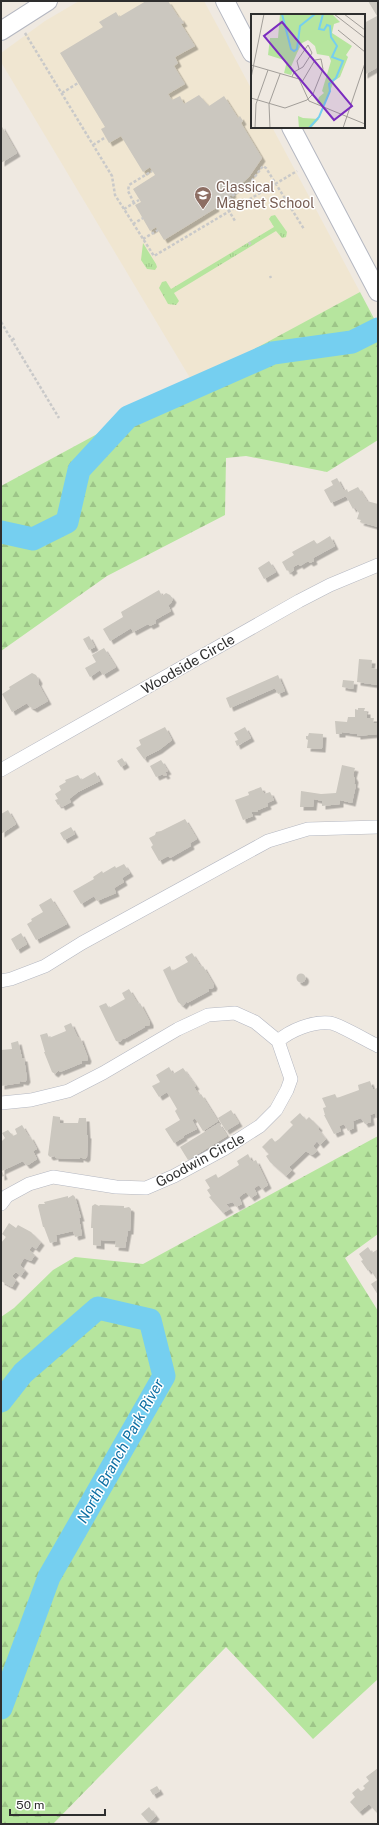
<svg xmlns="http://www.w3.org/2000/svg" width="379" height="1825" font-family="'Public Sans',sans-serif">
<style>
.education{fill:#f0e6d1}
.grass{fill:url(#grass-tufts)}
.forest{fill:url(#forest-firs)}
.lines{fill:none;stroke-linecap:round;stroke-linejoin:round}
.river{stroke:#75cff0;stroke-width:23}
.building{fill:#cbc7bf;filter:url(#shadow)}
.street-casing{stroke:#b4b7c1;stroke-width:14}
.secondary-casing{stroke:#b4b7c1;stroke-width:20}
.path{stroke:#c9c9c9;stroke-width:2.5;stroke-dasharray:3 2;stroke-linecap:butt}
.street{stroke:#fff;stroke-width:13}
.secondary{stroke:#fff;stroke-width:18}
.labels{text-anchor:middle;dominant-baseline:central;stroke-width:3;stroke-linejoin:round;paint-order:stroke}
.education-label{font-size:14px;fill:#785e54;stroke:#fff;text-anchor:start}
.street-label{font-size:14px;fill:#2e2e2e;stroke:#fff}
.water-label{font-size:15px;font-style:italic;fill:#0d6fa3;stroke:#fff}
.inset-river{fill:none;stroke:#75cff0;stroke-width:2}
.inset-road{fill:none;stroke:#a29e99;stroke-width:1}
.view{fill:#7b2cbf;fill-opacity:0.15;stroke:#7b2cbf;stroke-width:2}
.inset-edge{fill:none;stroke:#2e2e2e;stroke-width:2}
</style>
<defs>
<pattern id="grass-tufts" width="24" height="20" patternUnits="userSpaceOnUse"><rect width="24" height="20" fill="#b6e59e"/><path d="M3 7l-1-3M5 7V3M7 7l1-3M15 17l-1-3M17 17v-4M19 17l1-3" fill="none" stroke="#9dc588"/></pattern>
<pattern id="forest-firs" width="22" height="20" patternUnits="userSpaceOnUse"><rect width="22" height="20" fill="#b6e59e"/><path d="M5 1l3.5 6h-7zM16 11l3.5 6h-7z" fill="#9dc588"/></pattern>
<filter id="shadow"><feDropShadow dx="3.5" dy="3.5" stdDeviation="0" flood-color="#0004"/></filter>
</defs>
<rect width="100%" height="100%" fill="#efe9e1"/>
<path class="education" d="M 79,1 L 204,1 L 252,90 L 252,127 L 272,127 L 360,292 L 193,383 L 1,62 L 1,53 L 45,21 Z"/>
<path class="grass" d="M 275,215 L 287,232 L 286,237 L 282,238 L 276,231 L 174,293 L 179,301 L 176,305 L 168,304 L 159,288 L 162,282 L 166,281 L 171,289 L 274,227 L 269,219 L 271,216 Z
M 143,243 L 156,264 L 157,267 L 155,270 L 147,269 L 141,260 Z"/>
<path class="forest" d="M 360,292 L 378,326 L 378,440 L 327,472 L 246,456 L 226,458 L 225,515 L 107,576 L 1,651 L 1,486 Z
M 378,1136 L 378,1234 L 345,1258 L 378,1311 L 378,1679 L 313,1739 L 226,1647 L 53,1824 L 1,1824 L 1,1317 L 14,1308 L 53,1270 L 75,1257 L 143,1264 Z"/>
<g class="lines">
<path class="river" d="M 1,532 L 33,539 L 67,522 L 79,470 L 128,417 L 273,353 L 352,342 L 378,329
M 1,1401 L 23,1373 L 98,1308 L 150,1320 L 164,1376 L 49,1577 L 1,1708"/>
</g>
<path class="building" d="M 146,1 L 168,1 L 179,18 L 180,17 L 184,23 L 181,24 L 195,46 L 175,57 L 178,63 L 174,66 L 185,84 L 168,94 L 172,100 L 180,96 L 184,104 L 199,95 L 209,106 L 224,96 L 238,118 L 240,116 L 243,121 L 241,123 L 262,158 L 249,177 L 232,192 L 233,194 L 215,206 L 216,208 L 164,240 L 156,227 L 150,231 L 135,205 L 141,202 L 133,189 L 155,175 L 150,167 L 143,172 L 121,136 L 109,143 L 101,129 L 105,127 L 60,53 L 103,27 L 99,22 L 116,12 L 119,17 Z
M 368,1 L 378,1 L 378,67 L 364,75 L 364,23 L 377,16 Z
M 1,125 L 17,153 L 1,163 Z
M 337,478 L 344,491 L 347,489 L 348,492 L 358,487 L 367,501 L 378,504 L 378,527 L 360,522 L 361,520 L 357,519 L 359,513 L 355,507 L 353,509 L 346,496 L 331,503 L 324,490 L 333,485 L 331,481 Z
M 330,536 L 335,546 L 313,558 L 314,561 L 310,563 L 308,561 L 300,566 L 299,564 L 293,567 L 294,570 L 290,573 L 288,570 L 287,571 L 282,562 L 294,555 L 292,552 L 314,540 L 317,544 Z
M 269,561 L 276,572 L 264,579 L 258,568 Z
M 159,590 L 162,596 L 166,593 L 170,595 L 173,599 L 171,603 L 168,605 L 171,611 L 155,620 L 156,623 L 150,626 L 148,624 L 133,632 L 131,628 L 110,641 L 103,629 L 123,617 L 121,612 Z
M 89,636 L 95,647 L 89,650 L 83,639 Z
M 104,648 L 116,667 L 103,675 L 100,670 L 90,677 L 85,668 L 96,662 L 92,655 Z
M 359,659 L 372,660 L 371,668 L 378,669 L 378,685 L 357,682 Z
M 32,673 L 36,675 L 39,680 L 38,683 L 48,701 L 34,709 L 29,706 L 27,703 L 12,712 L 2,694 L 10,689 L 9,687 Z
M 278,675 L 285,691 L 278,694 L 275,688 L 230,708 L 226,698 Z
M 343,680 L 354,681 L 353,689 L 342,687 Z
M 358,708 L 365,708 L 364,711 L 367,711 L 367,718 L 374,718 L 373,723 L 378,723 L 378,734 L 357,736 L 357,734 L 342,732 L 342,734 L 336,734 L 335,721 L 347,722 L 348,717 L 355,717 L 355,709 L 358,710 Z
M 165,727 L 172,740 L 159,750 L 145,757 L 146,758 L 144,759 L 136,748 L 141,745 L 139,740 Z
M 245,727 L 251,738 L 237,746 L 235,741 L 238,740 L 234,733 Z
M 309,733 L 323,734 L 322,749 L 307,748 L 308,740 L 306,739 L 306,736 L 308,736 Z
M 122,758 L 126,764 L 121,767 L 117,761 Z
M 161,760 L 168,771 L 165,772 L 167,775 L 164,776 L 163,774 L 156,777 L 150,766 Z
M 342,765 L 355,768 L 353,775 L 355,779 L 354,784 L 356,785 L 352,803 L 340,800 L 340,804 L 322,806 L 322,801 L 314,799 L 313,807 L 300,807 L 301,791 L 321,794 L 336,793 Z
M 95,772 L 100,781 L 78,792 L 69,799 L 71,802 L 62,807 L 60,804 L 58,805 L 55,800 L 58,799 L 55,794 L 61,790 L 59,786 L 66,782 L 65,780 L 78,775 L 81,780 Z
M 261,787 L 264,794 L 270,792 L 274,800 L 267,803 L 268,806 L 258,810 L 257,812 L 251,812 L 253,816 L 243,820 L 235,800 L 249,795 L 248,792 Z
M 8,810 L 16,824 L 1,834 L 1,814 Z
M 185,819 L 197,839 L 190,843 L 191,846 L 170,858 L 168,856 L 159,861 L 151,847 L 153,845 L 149,838 L 155,835 L 156,832 L 161,831 Z
M 71,827 L 75,834 L 64,840 L 60,833 Z
M 124,864 L 130,873 L 122,878 L 124,882 L 114,888 L 116,893 L 97,901 L 94,896 L 81,904 L 73,891 L 94,879 L 93,877 L 102,871 L 103,873 L 115,866 L 116,868 Z
M 51,898 L 67,924 L 36,940 L 27,924 L 32,921 L 31,919 L 43,912 L 39,905 Z
M 21,933 L 27,944 L 17,950 L 11,939 Z
M 192,953 L 201,967 L 203,966 L 214,985 L 213,988 L 208,989 L 209,991 L 187,1003 L 187,1001 L 183,1006 L 178,1002 L 163,970 L 170,966 L 172,971 L 188,962 L 185,957 Z
M296.5 978a4.5 4.5 0 1 1 9 0a4.5 4.5 0 1 1-9 0Z
M 129,989 L 138,1004 L 140,1003 L 150,1022 L 150,1025 L 144,1026 L 145,1027 L 124,1039 L 123,1038 L 120,1042 L 116,1041 L 99,1006 L 106,1003 L 109,1008 L 125,999 L 122,993 Z
M 71,1023 L 78,1038 L 80,1037 L 88,1058 L 87,1061 L 82,1061 L 82,1063 L 60,1072 L 59,1070 L 55,1074 L 52,1072 L 44,1052 L 45,1052 L 40,1035 L 47,1033 L 49,1038 L 66,1031 L 64,1026 Z
M 18,1041 L 22,1058 L 24,1058 L 27,1079 L 25,1082 L 20,1081 L 20,1083 L 1,1086 L 1,1050 L 12,1049 L 11,1043 Z
M 169,1067 L 173,1074 L 183,1068 L 196,1086 L 194,1087 L 199,1095 L 201,1094 L 218,1121 L 203,1131 L 195,1118 L 192,1120 L 197,1129 L 183,1136 L 184,1137 L 174,1143 L 165,1129 L 180,1120 L 175,1111 L 177,1109 L 167,1092 L 159,1097 L 152,1086 L 160,1082 L 156,1075 Z
M 370,1081 L 373,1090 L 377,1088 L 378,1090 L 378,1117 L 376,1118 L 375,1113 L 370,1115 L 371,1122 L 365,1124 L 361,1118 L 353,1121 L 354,1128 L 348,1131 L 344,1124 L 339,1126 L 341,1131 L 334,1134 L 324,1115 L 325,1115 L 323,1108 L 326,1107 L 322,1098 L 335,1094 L 337,1098 L 359,1090 L 358,1085 Z
M 231,1110 L 239,1123 L 226,1131 L 218,1118 Z
M 300,1113 L 306,1120 L 309,1117 L 319,1127 L 318,1129 L 326,1139 L 320,1145 L 317,1141 L 313,1146 L 317,1151 L 312,1155 L 306,1151 L 289,1167 L 292,1170 L 286,1176 L 270,1162 L 266,1156 L 269,1154 L 262,1147 L 270,1139 L 272,1138 L 275,1142 L 279,1139 L 293,1125 L 290,1122 Z
M 53,1116 L 60,1117 L 60,1123 L 78,1123 L 79,1118 L 86,1118 L 87,1135 L 88,1135 L 87,1157 L 85,1159 L 80,1157 L 80,1159 L 55,1158 L 55,1156 L 50,1157 L 48,1155 Z
M 219,1123 L 227,1136 L 188,1160 L 180,1147 Z
M 22,1125 L 29,1137 L 30,1136 L 37,1149 L 33,1151 L 37,1159 L 28,1165 L 26,1165 L 23,1161 L 6,1169 L 2,1171 L 4,1176 L 1,1177 L 1,1142 L 5,1138 L 2,1133 L 8,1130 L 13,1136 L 17,1134 L 15,1129 Z
M 248,1154 L 252,1162 L 256,1160 L 268,1185 L 262,1189 L 259,1185 L 254,1188 L 257,1194 L 251,1198 L 246,1192 L 239,1197 L 242,1204 L 236,1207 L 233,1202 L 226,1204 L 230,1209 L 223,1213 L 209,1197 L 211,1196 L 207,1190 L 210,1188 L 205,1180 L 216,1174 L 218,1178 L 239,1165 L 237,1161 Z
M 73,1195 L 75,1197 L 81,1218 L 79,1218 L 82,1235 L 75,1237 L 73,1231 L 56,1235 L 57,1241 L 50,1243 L 44,1227 L 43,1227 L 38,1206 L 39,1204 L 45,1204 L 44,1202 L 68,1196 L 68,1198 Z
M 95,1204 L 99,1206 L 100,1205 L 124,1206 L 124,1208 L 129,1207 L 131,1209 L 130,1231 L 128,1231 L 125,1248 L 115,1247 L 116,1241 L 101,1240 L 101,1246 L 93,1245 L 93,1228 L 91,1228 L 92,1206 Z
M 9,1223 L 16,1228 L 18,1225 L 31,1232 L 41,1242 L 36,1249 L 32,1246 L 29,1250 L 35,1255 L 31,1261 L 24,1258 L 20,1265 L 25,1270 L 21,1276 L 16,1272 L 12,1276 L 16,1280 L 12,1287 L 1,1281 L 1,1243 L 6,1237 L 2,1234 Z
M 368,1247 L 372,1253 L 378,1249 L 378,1295 L 371,1284 L 377,1280 L 370,1269 L 368,1271 L 361,1261 L 363,1260 L 359,1254 Z
M 378,1768 L 378,1801 L 376,1804 L 378,1806 L 378,1814 L 369,1804 L 359,1812 L 350,1802 L 355,1797 L 352,1793 L 358,1788 L 361,1791 L 363,1790 L 365,1788 L 363,1786 L 369,1781 L 366,1777 Z
M 157,1786 L 160,1791 L 153,1795 L 150,1790 Z
M 149,1807 L 156,1816 L 149,1823 L 141,1814 Z"/>
<g class="lines">
<defs>
<path id="street" d="M 1,770 L 299,601 L 330,585 L 378,565
M 1,981 L 11,979 L 45,966 L 82,943 L 268,841 L 308,829 L 378,827
M 278,1041 C 291,1030 313,1021 330,1023 C 337,1023 369,1042 378,1046
M 1,1103 L 31,1100 L 68,1091 L 103,1073 L 178,1029 L 208,1015 L 235,1013 L 255,1022 L 278,1041 L 291,1079 L 287,1090 L 276,1110 L 260,1126 L 224,1149 L 174,1176 L 146,1188 L 116,1187 L 53,1177 L 29,1184 L 7,1196 L 1,1204"/>
<path id="secondary" d="M 225,1 L 252,53
M 1,31 L 48,1
M 291,127 L 378,292"/>
</defs>
<use href="#street" class="street-casing"/>
<use href="#secondary" class="secondary-casing"/>
<path class="path" d="M 25,33 L 112,176 L 115,195 L 154,256 L 297,171
M 62,93 L 78,83
M 93,145 L 106,137
M 223,201 L 235,221
M 224,202 L 250,183 L 263,166 L 266,168 L 304,229
M 134,203 L 128,191 L 129,185 L 152,171
M 124,209 L 139,200
M 133,224 L 143,218
M 143,239 L 158,230
M 249,242 L 251,246
M 270,276 L 271,278
M 1,322 L 59,418
M 12,340 L 15,338"/>
<use href="#street" class="street"/>
<use href="#secondary" class="secondary"/>
</g>
<defs>
<symbol id="school-pin" viewBox="-11 -11 22 30"><path d="M0 17L-7.5 6A9.5 9.5 0 1 1 7.5 6Z" fill="#8d6e63" stroke="#fff"/><path d="M0-5L7-2L0 1L-7-2ZM-4 1L0 2.5L4 1V4Q0 6-4 4Z" fill="#fff"/></symbol>
</defs>
<g fill-rule="evenodd">
<use href="#school-pin" x="193" y="185" width="20" height="27"/>
</g>
<g class="labels">
<g class="education-label">
<text x="216" y="187">Classical<tspan x="216" dy="16">Magnet School</tspan></text>
</g>
<g class="street-label">
<text transform="translate(188 664) rotate(-30)">Woodside Circle</text>
<text transform="translate(200 1160) rotate(-28)">Goodwin Circle</text>
</g>
<g class="water-label">
<text transform="translate(120 1451) rotate(-61)">North Branch Park River</text>
</g>
</g>
<g transform="translate(251 14)">
<rect width="114" height="114" fill="#efe9e1"/>
<path d="M 29,0 L 81,0 L 89,8 L 83,10 L 81,19 L 101,32 L 95,41 L 97,43 L 89,63 L 83,67 L 73,92 L 66,89 L 68,83 L 73,79 L 71,77 L 80,47 L 78,42 L 66,40 L 64,32 L 57,26 L 51,29 L 46,39 L 39,55 L 42,57 L 40,61 L 33,59 L 36,47 L 17,41 L 19,24 L 27,24 ZM 47,102 L 52,104 L 68,105 L 60,114 L 48,114 Z" fill="#b6e59e"/>
<path class="inset-river" d="M 31,0 L 40,35 L 43,37 L 46,35 L 49,12 L 64,0M 58,114 L 68,103 L 79,77 L 78,70 L 85,64 L 92,47 L 81,43 L 86,32 L 80,23 L 79,12 L 76,11 L 73,16 L 68,15 L 72,0"/>
<path class="inset-road" d="M 83,0 L 114,24M 93,0 L 114,16M 87,16 L 114,38M 0,51 L 48,65 L 58,87 L 114,110M 41,63 L 43,58 L 52,53 L 61,39 L 57,31 L 46,47 L 48,55M 0,64 L 13,0M 0,84 L 34,94 L 56,86 L 62,80 L 72,55 L 70,45 L 64,46 L 51,68M 4,114 L 5,90 L 17,56M 19,114 L 18,90 L 29,60M 92,114 L 114,49"/>
<path class="view" d="M 31,8 L 101,92 L 83,106 L 13,22 Z"/>
<rect width="114" height="114" class="inset-edge"/>
</g>
<rect width="379" height="1825" fill="none" stroke="#2e2e2e" stroke-width="4"/>
<path d="M10 1809v6h95v-6" fill="none" stroke="#2e2e2e" stroke-width="2"/>
<text x="16" y="1809" font-size="12" fill="#2e2e2e" stroke="#ffffff" stroke-width="3" paint-order="stroke">50 m</text>
</svg>
